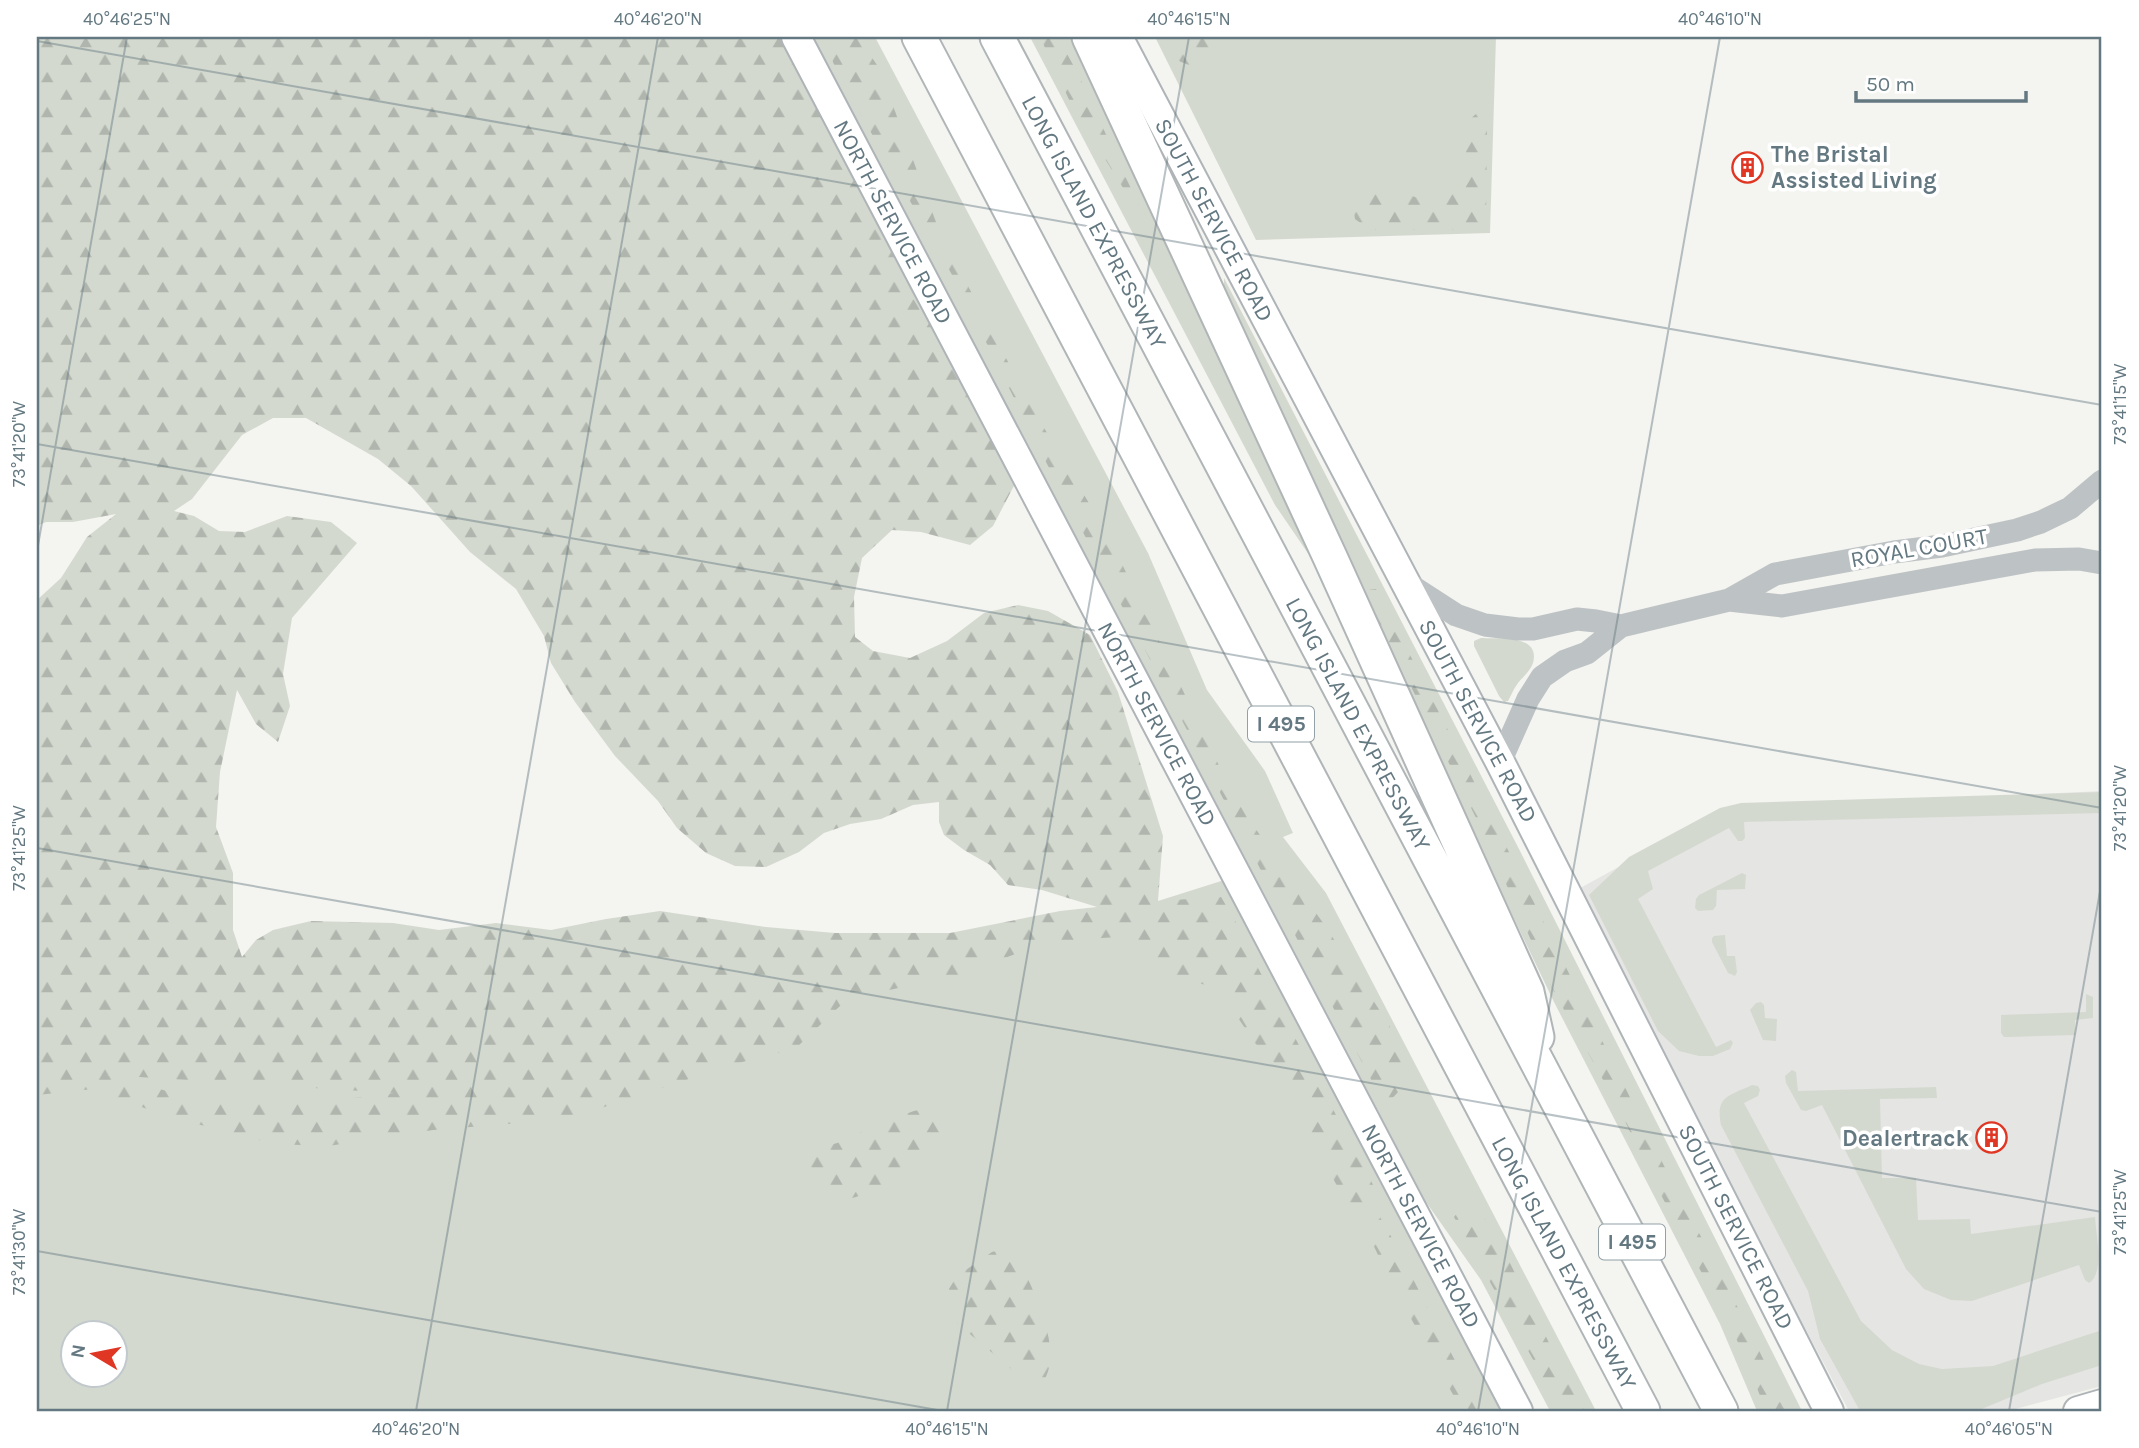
<svg xmlns="http://www.w3.org/2000/svg" width="2139" height="1448" font-family="Karla,sans-serif">
<style>
.built{fill:#e5e5e4}
.grass{fill:#d4d9cf;fill-rule:evenodd}
.forest{fill:url(#forest-firs);fill-rule:evenodd}
.lines{fill:none;stroke-linecap:round;stroke-linejoin:round}
.major-casing{stroke:#aeb4b7;stroke-width:32}
.highway-casing{stroke:#b0b5b7;stroke-width:37}
.minor{stroke:#bdc2c4;stroke-width:23}
.major{stroke:#fff;stroke-width:28}
.highway{stroke:#fff;stroke-width:33}
.ticks{fill:none;stroke:#637881;stroke-width:2;stroke-opacity:0.45}
.labels{text-anchor:middle;dominant-baseline:central;stroke-width:7;stroke-linejoin:round;paint-order:stroke}
.shield{fill:#fff;stroke:#92a0a7;stroke-width:2}
.shield-label{font-size:21px;font-weight:bold;fill:#637881}
.poi-label{font-size:23px;font-weight:bold;fill:#637881;stroke:#fff;text-anchor:start}
.street-label{font-size:23px;fill:#637881;stroke:#fff}
.neatline{fill:none;stroke:#637881;stroke-width:2.5}
.ticks-label{font-size:18px;text-anchor:middle;fill:#637881}
</style>
<defs>
<pattern id="forest-firs" width="22" height="20" patternUnits="userSpaceOnUse" patternTransform="scale(1.75)"><rect width="22" height="20" fill="#d4d9cf"/><path d="M5 1l3.5 6h-7zM16 11l3.5 6h-7z" fill="#b0b5ad"/></pattern>
</defs>
<rect width="100%" height="100%" fill="#f4f4f0"/>
<path class="built" d="M 2102,791 L 2102,1386 L 2008,1411 L 1849,1411 L 1573,892 L 1715,814 L 1741,808 Z"/>
<path class="grass" d="M 813,37 L 875,37 L 1148,553 L 1207,690 L 1265,771 L 1293,833 L 1283,837 L 1326,893 L 1596,1411 L 1550,1411 L 1481,1280 L 1426,1202 Z
M 1030,37 L 1074,37 L 1316,565 L 1275,505 Z
M 1155,37 L 1496,37 L 1490,233 L 1256,240 Z
M 1224,278 L 1519,849 L 1802,1411 L 1757,1411 L 1720,1324 L 1554,1002 L 1456,798 L 1224,295 Z
M 1481,638 C 1498,639 1541,634 1533,663 C 1530,672 1521,678 1516,686 C 1513,690 1511,696 1508,701 L 1504,702 L 1499,696 L 1474,646 L 1474,641 Z
M 2102,792 L 2102,813 L 1744,822 L 1745,838 L 1742,841 L 1738,841 L 1729,828 L 1648,871 L 1653,889 L 1638,899 L 1716,1047 L 1731,1040 L 1733,1043 L 1730,1049 L 1713,1056 L 1699,1056 L 1679,1051 L 1658,1031 L 1589,895 L 1629,857 L 1720,808 L 1741,803 Z
M 1742,873 L 1746,875 L 1745,889 L 1717,890 L 1716,906 L 1713,910 L 1698,911 L 1695,908 L 1696,899 L 1699,895 Z
M 1237,876 L 1518,1411 L 37,1411 L 37,1055 L 72,1073 L 1158,901 ZM 74,1332 L 116,1332 L 116,1374 L 74,1374 Z
M 1725,935 L 1727,956 L 1735,956 L 1737,972 L 1735,976 L 1728,973 L 1712,942 L 1712,938 L 1714,936 Z
M 2086,994 L 2093,997 L 2093,1018 L 2075,1020 L 2075,1035 L 2009,1037 L 2004,1037 L 2001,1033 L 2001,1015 L 2086,1012 Z
M 1761,1002 L 1764,1005 L 1765,1018 L 1777,1019 L 1776,1041 L 1763,1040 L 1750,1010 L 1756,1003 Z
M 1792,1070 L 1796,1072 L 1798,1091 L 1936,1087 L 1937,1098 L 1880,1099 L 1882,1178 L 1916,1178 L 1918,1220 L 1970,1219 L 1971,1234 L 2095,1217 C 2096,1235 2105,1273 2089,1283 L 2085,1280 L 2079,1265 L 1972,1301 L 1951,1300 L 1924,1289 L 1906,1269 L 1822,1105 L 1806,1111 L 1801,1110 L 1786,1083 L 1785,1076 Z
M 1752,1085 L 1758,1086 L 1760,1090 L 1758,1096 L 1744,1103 L 1861,1321 L 1892,1350 L 1919,1364 L 1942,1369 L 1993,1366 L 2102,1330 L 2102,1365 L 2042,1384 L 1977,1411 L 1860,1411 L 1820,1339 L 1808,1291 L 1721,1125 C 1715,1096 1729,1096 1752,1085 Z"/>
<path class="forest" d="M 37,37 L 796,37 L 1017,480 L 993,526 L 970,545 L 921,532 L 892,530 L 862,558 L 854,597 L 855,637 L 873,651 L 910,658 L 947,641 L 984,613 L 1018,605 L 1048,611 L 1090,635 L 1118,692 L 1163,836 L 1158,901 L 1221,897 L 1237,924 L 1258,968 L 1379,1196 L 1360,1228 L 1311,1138 L 1300,1093 L 1286,1075 L 1255,1043 L 1218,988 L 1178,978 L 1160,960 L 1116,937 L 1048,942 L 959,975 L 889,990 L 840,1006 L 796,1048 L 731,1065 L 568,1119 L 433,1130 L 328,1146 L 274,1144 L 166,1116 L 93,1089 L 37,1095 L 37,1058 L 43,1059 L 37,1055 L 37,600 L 61,578 L 87,537 L 116,514 L 73,522 L 46,522 L 37,526 ZM 273,418 L 306,418 L 378,459 L 411,486 L 470,552 L 516,589 L 544,636 L 551,663 L 575,702 L 615,756 L 658,801 L 677,828 L 706,853 L 735,866 L 766,867 L 799,852 L 824,833 L 850,824 L 881,819 L 913,805 L 939,802 L 939,822 L 944,835 L 964,850 L 990,865 L 1008,885 L 1042,890 L 1097,907 L 1060,911 L 950,933 L 835,933 L 766,927 L 660,911 L 606,919 L 551,930 L 496,923 L 439,930 L 393,923 L 311,921 L 273,930 L 256,940 L 242,957 L 233,930 L 233,873 L 216,827 L 220,772 L 237,690 L 256,724 L 278,742 L 290,706 L 283,674 L 292,618 L 357,543 L 331,522 L 287,516 L 245,532 L 219,531 L 194,516 L 174,511 L 192,499 L 242,435 ZM 107,1075 L 394,1093 L 335,1100 L 193,1098 Z
M 822,37 L 858,37 L 879,68 L 940,233 L 1034,411 L 1108,535 L 1225,778 L 1247,817 L 1326,927 L 1389,1025 L 1401,1056 L 1400,1090 L 1385,1106 L 1046,462 L 955,280 L 840,78 Z
M 1040,37 L 1058,37 L 1078,74 L 1153,236 L 1072,106 Z
M 1165,37 L 1211,37 L 1210,53 L 1191,66 L 1179,61 Z
M 1476,114 L 1484,116 L 1487,124 L 1486,230 L 1370,230 L 1355,219 L 1353,207 L 1358,191 L 1381,187 L 1422,199 L 1452,192 L 1464,169 L 1470,119 Z
M 1376,589 C 1471,772 1561,958 1652,1142 C 1697,1232 1747,1319 1787,1411 L 1766,1411 L 1742,1350 L 1658,1189 L 1617,1105 L 1553,990 L 1484,834 L 1372,608 L 1367,590 Z
M 937,1106 L 944,1110 C 944,1111 947,1120 947,1120 C 945,1143 897,1178 878,1188 C 867,1194 854,1198 842,1200 C 826,1192 817,1179 809,1163 L 812,1154 L 820,1148 L 844,1141 L 875,1125 L 914,1111 Z
M 1463,1206 L 1482,1214 L 1508,1259 L 1574,1394 L 1585,1411 L 1560,1411 L 1536,1365 L 1454,1217 Z
M 1381,1217 L 1481,1411 L 1462,1411 L 1392,1284 L 1367,1232 Z
M 1007,1248 L 1015,1250 C 1029,1284 1066,1348 1043,1382 L 1034,1381 L 1015,1372 L 958,1324 L 951,1306 L 949,1289 L 957,1276 L 992,1252 Z"/>
<g class="lines">
<defs>
<path id="major" d="M 796,37 L 1518,1411
M 1118,37 L 1500,762 L 1829,1411
M 2078,1411 L 2102,1404"/>
<path id="highway" d="M 919,37 L 1643,1411
M 997,37 L 1721,1411
M 1089,37 L 1330,557 L 1527,992 L 1537,1037"/>
</defs>
<use href="#major" class="major-casing"/>
<use href="#highway" class="highway-casing"/>
<path class="minor" d="M 1405,582 L 1456,615 L 1485,625 L 1518,629 L 1533,629 L 1577,619 L 1596,621 L 1621,626 L 1729,600 L 1775,574 L 1894,552 L 1942,546 L 2017,530 L 2041,522 L 2070,508 L 2102,481
M 1729,600 L 1782,606 L 2035,560 L 2079,559 L 2102,563
M 1500,762 L 1528,699 L 1542,677 L 1565,661 L 1587,653 L 1621,626"/>
<use href="#major" class="major"/>
<use href="#highway" class="highway"/>
</g>
<path class="ticks" d="M 37,41 L 2102,405M 37,444 L 2102,808M 37,551 L 127,37M 37,848 L 2102,1212M 37,1251 L 943,1411M 416,1411 L 658,37M 947,1411 L 1189,37M 1478,1411 L 1720,37M 2009,1411 L 2102,880"/>
<defs>
<symbol id="building-ring" viewBox="-11 -11 22 22"><circle r="9.5" fill="#fff" stroke="#e03624" stroke-width="1.5"/><path d="M-4-6H4V6H1V3H-1V6H-4ZM-2.5-4.3h1.7v1.8h-1.7ZM.8-4.3h1.7v1.8H.8ZM-2.5-1h1.7V.8h-1.7ZM.8-1h1.7V.8H.8Z" fill="#e03624"/></symbol>
</defs>
<g fill-rule="evenodd">
<use href="#building-ring" x="1730" y="150" width="35" height="35"/>
<use href="#building-ring" x="1974" y="1120" width="35" height="35"/>
</g>
<g class="labels">
<g class="shield">
<rect x="1248" y="706.5" width="66" height="35" rx="5"/>
<rect x="1599" y="1224.5" width="66" height="35" rx="5"/>
</g>
<g class="shield-label">
<text x="1281" y="724">I 495</text>
<text x="1632" y="1242">I 495</text>
</g>
<g class="poi-label">
<text x="1771" y="154">The Bristal<tspan x="1771" dy="26">Assisted Living</tspan></text>
<text x="1969" y="1138" text-anchor="end">Dealertrack</text>
</g>
<g class="street-label">
<text transform="translate(1214 220) rotate(62)">SOUTH SERVICE ROAD</text>
<text transform="translate(893 222) rotate(62)">NORTH SERVICE ROAD</text>
<text transform="translate(1094 222) rotate(62)">LONG ISLAND EXPRESSWAY</text>
<text transform="translate(1919 548) rotate(-10)">ROYAL COURT</text>
<text transform="translate(1478 721) rotate(62)">SOUTH SERVICE ROAD</text>
<text transform="translate(1157 724) rotate(62)">NORTH SERVICE ROAD</text>
<text transform="translate(1358 724) rotate(62)">LONG ISLAND EXPRESSWAY</text>
<text transform="translate(1421 1226) rotate(62)">NORTH SERVICE ROAD</text>
<text transform="translate(1736 1227) rotate(63)">SOUTH SERVICE ROAD</text>
<text transform="translate(1564 1263) rotate(62)">LONG ISLAND EXPRESSWAY</text>
</g>
</g>
<rect width="2139" height="1448" fill="none" stroke="#ffffff" stroke-width="77"/>
<g transform="translate(94 1354) rotate(280)"><circle r="33" fill="#ffffff" stroke="#c1c9cd" stroke-width="2"/>
<path d="M0-5L12 26L0 18L-12 26Z" fill="#e03624"/>
<text y="-10" font-size="19" font-weight="bold" text-anchor="middle" fill="#637881">N</text>
</g>
<path d="M1856 91v10h170v-10" fill="none" stroke="#637881" stroke-width="3.5"/>
<text x="1866" y="91" font-size="21" fill="#637881" stroke="#ffffff" stroke-width="5" paint-order="stroke">50 m</text>
<rect x="38" y="38" width="2062" height="1372" class="neatline"/>
<g class="ticks-label">
<text x="127" y="25">40°46'25"N</text>
<text x="658" y="25">40°46'20"N</text>
<text x="1189" y="25">40°46'15"N</text>
<text x="1720" y="25">40°46'10"N</text>
<text transform="translate(2120 404) rotate(-90)" y="6">73°41'15"W</text>
<text transform="translate(19 444) rotate(-90)" y="6">73°41'20"W</text>
<text transform="translate(2120 808) rotate(-90)" y="6">73°41'20"W</text>
<text transform="translate(19 848) rotate(-90)" y="6">73°41'25"W</text>
<text transform="translate(2120 1212) rotate(-90)" y="6">73°41'25"W</text>
<text transform="translate(19 1252) rotate(-90)" y="6">73°41'30"W</text>
<text x="416" y="1435">40°46'20"N</text>
<text x="947" y="1435">40°46'15"N</text>
<text x="1478" y="1435">40°46'10"N</text>
<text x="2009" y="1435">40°46'05"N</text>
</g>
</svg>
